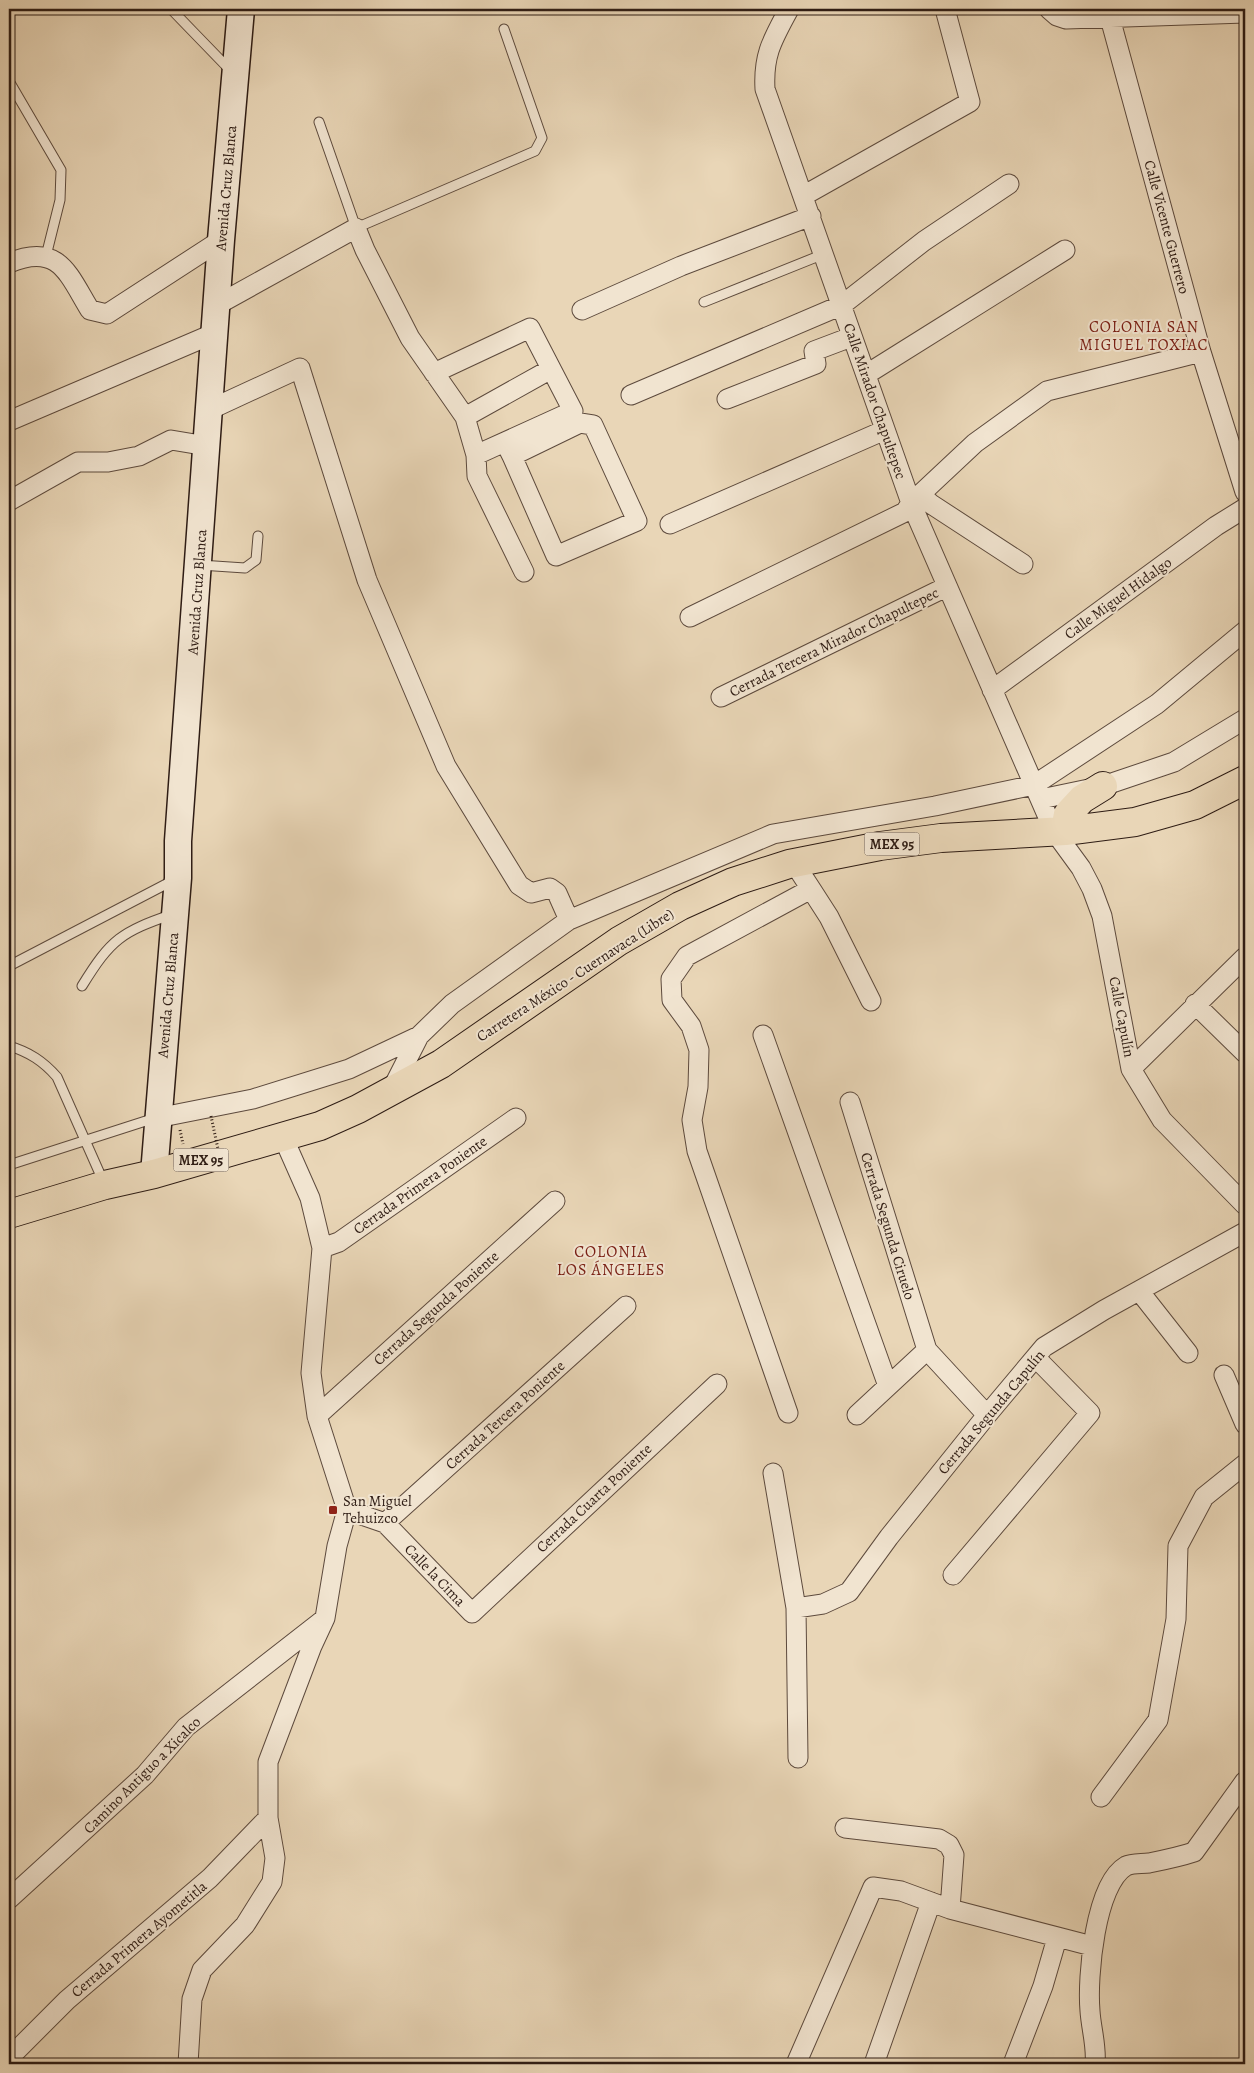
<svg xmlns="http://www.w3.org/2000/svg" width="1254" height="2073" font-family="Alegreya,serif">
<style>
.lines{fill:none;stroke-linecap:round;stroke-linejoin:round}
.service-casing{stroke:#5d4a3d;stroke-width:11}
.minor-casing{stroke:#5d4a3d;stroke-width:21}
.secondary-casing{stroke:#2e1c14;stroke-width:29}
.primary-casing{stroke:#2e1c14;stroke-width:30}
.path{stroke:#2e1c14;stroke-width:3;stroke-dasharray:1 2.5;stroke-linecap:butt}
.service{stroke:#f1e4d0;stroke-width:9}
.minor{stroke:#f1e4d0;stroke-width:19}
.secondary{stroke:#f1e4d0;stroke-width:26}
.primary{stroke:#e9d6b7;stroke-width:28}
.path-bridge{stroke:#2e1c14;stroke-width:3;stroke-dasharray:1 2.5;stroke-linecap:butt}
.poi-dot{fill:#8f2418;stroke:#f1e4d0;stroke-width:2}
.labels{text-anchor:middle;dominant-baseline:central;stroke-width:4;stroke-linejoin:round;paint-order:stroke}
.shield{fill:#f1e4d0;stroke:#68584c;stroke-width:1}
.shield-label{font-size:14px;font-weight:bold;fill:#2e1c14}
.street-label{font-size:15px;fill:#2e1c14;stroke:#f1e4d0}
.poi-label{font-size:15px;fill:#2e1c14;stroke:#f1e4d0;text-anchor:start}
.neighbourhood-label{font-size:16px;letter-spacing:1px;fill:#7a1f14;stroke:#f1e4d0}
</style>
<rect width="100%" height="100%" fill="#e9d6b7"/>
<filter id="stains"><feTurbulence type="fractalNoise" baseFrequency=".004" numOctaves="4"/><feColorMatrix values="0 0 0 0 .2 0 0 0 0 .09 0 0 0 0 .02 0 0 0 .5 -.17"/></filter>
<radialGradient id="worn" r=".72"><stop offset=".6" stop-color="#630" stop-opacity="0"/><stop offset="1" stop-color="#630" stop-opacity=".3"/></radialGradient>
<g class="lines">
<defs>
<path id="service" d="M 171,9 L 231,71
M 9,81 L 61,170 L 60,200 L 46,256
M 319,122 L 356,228 L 535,151 L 542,138 L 504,29
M 704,302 L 824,254
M 200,565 L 245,568 L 256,560 L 258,536
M 9,966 L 174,880
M 82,986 C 111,939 121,932 173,914
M 9,1046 C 29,1052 43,1061 57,1077 L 104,1183
M 9,1165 L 155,1118"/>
<path id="minor" d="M 789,9 C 773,39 763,54 765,89 L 911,503 L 1054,831 L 1081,868 L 1092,889 L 1102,916 L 1131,1069 L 1162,1120 L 1245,1205
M 1049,9 L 1057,16 L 1066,19 L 1245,13
M 1116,9 L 1110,18 L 1201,352 L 1245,492
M 803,196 L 970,102 L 945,9
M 9,263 C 59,242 68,274 90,310 L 107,314 L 221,240
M 217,305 L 356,228 L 365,250 L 410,338 L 465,417 L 476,455 L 477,476 L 524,572
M 582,310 L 681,266 L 811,216
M 434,373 L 530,328 L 573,411 L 476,455
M 867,374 L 1065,250
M 631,395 L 842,305 L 924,241 L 1009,184
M 727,399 L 816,364 L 814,351 L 851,337
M 209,410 L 300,368 L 367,580 L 446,766 L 519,885 L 531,893 L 550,888 L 557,893 L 569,920
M 465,417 L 551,369
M 9,421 L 215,333
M 505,442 L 512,456 L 556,556 L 637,521 L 593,425 L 580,423 L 512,456
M 920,494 L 931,504 L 1023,564
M 9,501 L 78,462 L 108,462 L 139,456 L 171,440 L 207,446
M 670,524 L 885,430
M 690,617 L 905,512 L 911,503 L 975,443 L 1047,391 L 1201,352
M 992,690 L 1216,526 L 1245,508
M 721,697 L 946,587
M 1041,799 L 1103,786 L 1174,762 L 1245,719
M 811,889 L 829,917 L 871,1001
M 1195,1004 L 1245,1053
M 763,1035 L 888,1386
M 1131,1069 L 1245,957
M 391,1091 L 419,1036 L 452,1004 L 569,920 L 773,834 L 935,806 L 1034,785 L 1157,704 L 1245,631
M 850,1102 L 927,1350 L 987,1415
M 157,1118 L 253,1099 L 349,1069 L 419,1036
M 283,1137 L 310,1198 L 322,1248 L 311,1373 L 317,1416 L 347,1510
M 322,1248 L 339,1242 L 516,1118
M 1140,1292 L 1188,1353
M 1224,1375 L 1245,1424
M 788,1413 L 697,1151 L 692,1120 L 698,1087 L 699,1050 L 691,1026 L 672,1000 L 671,979 L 687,956 L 811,889 L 798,869 L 789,864
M 857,1415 L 927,1350
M 317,1416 L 555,1201
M 773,1473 L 796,1608 L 798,1758
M 347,1510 L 385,1523 L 472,1613 L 717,1384
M 385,1523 L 626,1306
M 953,1575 L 1090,1413 L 1036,1358
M 796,1608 L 823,1604 L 849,1592 L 889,1537 L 987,1415 L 1044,1347 L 1104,1310 L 1245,1232
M 1101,1797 L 1158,1720 L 1176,1619 L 1178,1546 L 1204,1497 L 1245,1464
M 845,1828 L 939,1839 L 949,1845 L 954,1855 L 950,1909
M 9,1899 L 145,1775 L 186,1727 L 323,1620
M 9,2058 L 67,2000 L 210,1878 L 268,1818
M 188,2064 L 192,1999 L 202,1970 L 245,1925 L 272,1882 L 275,1858 L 268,1818 L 268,1762 L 312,1646 L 325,1618 L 337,1546 L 347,1510
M 796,2064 L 873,1887 L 901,1891 L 950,1909 L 1092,1946
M 874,2064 L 931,1902
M 1013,2064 L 1043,1986 L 1057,1938
M 1095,2064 C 1097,2047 1091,2028 1090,2011 C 1087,1977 1095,1884 1126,1866 C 1132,1863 1142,1864 1149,1863 C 1164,1860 1179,1857 1194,1852 L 1245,1781"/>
<path id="secondary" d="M 154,1174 L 178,878 L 178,841 L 221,240 L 241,9"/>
<path id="primary" d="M 1065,831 L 1068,814 L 1082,799 L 1103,786
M 9,1214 L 105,1185 L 154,1174 L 320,1126 L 358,1109 L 441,1064 L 619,941 L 680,906 L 733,882 L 789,864 L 880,846 L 941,838 L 1065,831 L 1135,822 L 1195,805 L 1245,780"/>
</defs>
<use href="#service" class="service-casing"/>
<use href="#minor" class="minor-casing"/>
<use href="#secondary" class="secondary-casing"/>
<use href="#primary" class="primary-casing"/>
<path class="path" d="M 180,1130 L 183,1144"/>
<use href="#service" class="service"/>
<use href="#minor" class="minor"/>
<use href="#secondary" class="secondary"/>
<use href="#primary" class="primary"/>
<path class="path-bridge" d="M 211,1116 L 222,1168"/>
</g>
<rect class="poi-dot" x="328" y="1505" width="10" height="10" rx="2.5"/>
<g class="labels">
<g class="shield">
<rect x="864.5" y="832.5" width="55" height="23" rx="4"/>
<rect x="173.5" y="1148.5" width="55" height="23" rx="4"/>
</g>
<g class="shield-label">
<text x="892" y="844">MEX 95</text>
<text x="201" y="1160">MEX 95</text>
</g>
<g class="street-label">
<text transform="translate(226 188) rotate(-85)">Avenida Cruz Blanca</text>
<text transform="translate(1167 227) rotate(75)">Calle Vicente Guerrero</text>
<text transform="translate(875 401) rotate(71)">Calle Mirador Chapultepec</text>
<text transform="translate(197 592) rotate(-86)">Avenida Cruz Blanca</text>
<text transform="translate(1118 598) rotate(-36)">Calle Miguel Hidalgo</text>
<text transform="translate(834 642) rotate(-26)">Cerrada Tercera Mirador Chapultepec</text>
<text transform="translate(575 975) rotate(-33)">Carretera México - Cuernavaca (Libre)</text>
<text transform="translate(168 995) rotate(-85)">Avenida Cruz Blanca</text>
<text transform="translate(1122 1017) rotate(79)">Calle Capulín</text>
<text transform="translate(420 1185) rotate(-35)">Cerrada Primera Poniente</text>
<text transform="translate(888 1226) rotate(73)">Cerrada Segunda Ciruelo</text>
<text transform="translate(436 1308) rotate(-42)">Cerrada Segunda Poniente</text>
<text transform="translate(991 1412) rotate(-50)">Cerrada Segunda Capulín</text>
<text transform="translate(505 1415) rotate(-42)">Cerrada Tercera Poniente</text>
<text transform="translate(594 1498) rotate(-43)">Cerrada Cuarta Poniente</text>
<text transform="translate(435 1575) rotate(46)">Calle la Cima</text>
<text transform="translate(142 1775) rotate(-45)">Camino Antiguo a Xicalco</text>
<text transform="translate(139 1939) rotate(-40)">Cerrada Primera Ayometitla</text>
</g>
<g class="poi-label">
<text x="343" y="1501">San Miguel<tspan x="343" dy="17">Tehuizco</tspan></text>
</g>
<g class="neighbourhood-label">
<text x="1144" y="327">COLONIA SAN<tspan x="1144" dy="18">MIGUEL TOXIAC</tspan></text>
<text x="611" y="1252">COLONIA<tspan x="611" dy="18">LOS ÁNGELES</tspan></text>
</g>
</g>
<rect width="1254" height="2073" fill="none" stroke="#e9d6b7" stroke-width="30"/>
<rect x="10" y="10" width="1234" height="2053" fill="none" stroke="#2e1c14" stroke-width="2.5"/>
<rect x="15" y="15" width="1224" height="2043" fill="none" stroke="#2e1c14"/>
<rect width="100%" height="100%" filter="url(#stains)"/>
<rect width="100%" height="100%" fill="url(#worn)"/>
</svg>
